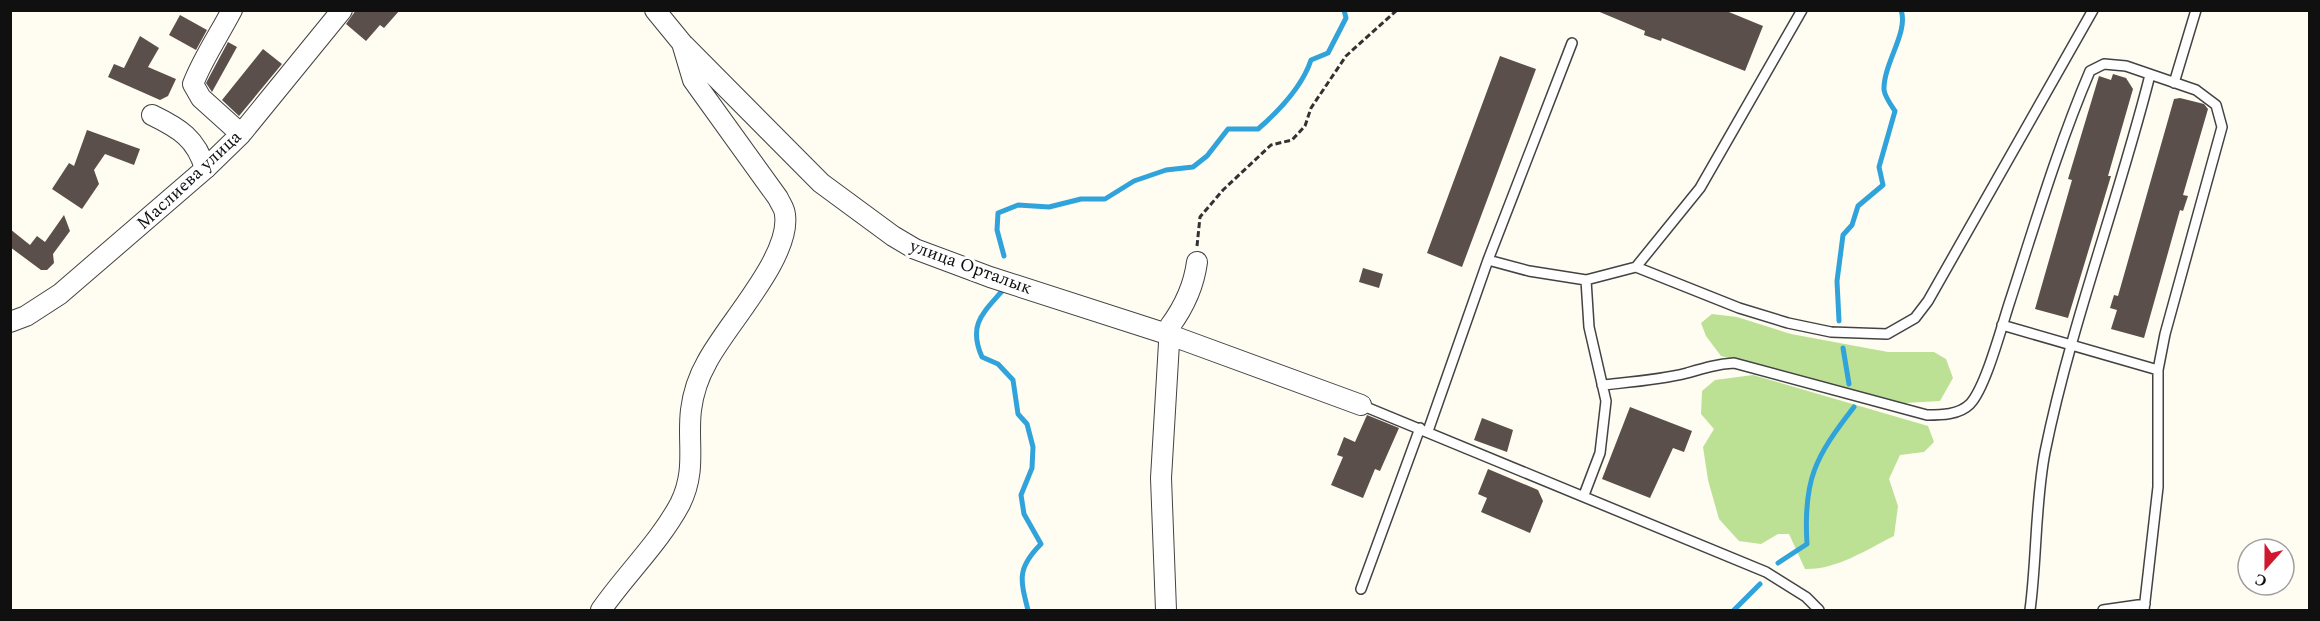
<svg xmlns="http://www.w3.org/2000/svg" width="2320" height="621" font-family="Spectral,serif">
<style>
.forest{fill:#bce195}
.lines{fill:none;stroke-linecap:round;stroke-linejoin:round}
.stream{stroke:#31a3db;stroke-width:5}
.building{fill:#5a4f4b}
.lane-casing{stroke:#434343;stroke-width:12}
.street-casing{stroke:#434343;stroke-width:22}
.path{stroke:#323232;stroke-width:3;stroke-dasharray:6 3;stroke-linecap:butt}
.lane{stroke:#fff;stroke-width:9}
.street{stroke:#fff;stroke-width:20}
.labels{text-anchor:middle;dominant-baseline:central;stroke-width:6;stroke-linejoin:round;paint-order:stroke}
.street-label{font-size:18px;fill:#101010;stroke:#fff}
</style>
<rect width="100%" height="100%" fill="#fffcf2"/>
<path class="forest" d="M 1712,314 L 1737,317 L 1791,334 L 1888,352 L 1934,352 L 1946,359 L 1953,378 L 1940,401 L 1905,403 L 1721,356 L 1706,336 L 1701,323 Z
M 1753,375 L 1928,426 L 1934,442 L 1924,452 L 1900,455 L 1889,479 L 1898,506 L 1894,536 C 1866,550 1836,570 1805,569 L 1789,534 L 1778,534 L 1761,544 L 1739,541 L 1719,519 L 1708,480 L 1703,447 L 1714,429 L 1701,414 L 1702,391 L 1715,380 Z"/>
<g class="lines">
<path class="stream" d="M 1004,256 L 997,230 L 998,213 L 1018,205 L 1049,207 L 1081,199 L 1105,199 L 1134,181 L 1166,170 L 1193,167 L 1207,156 L 1228,129 L 1258,129 C 1280,110 1302,87 1311,60 L 1328,53 L 1346,18 L 1344,10
M 1003,290 C 982,314 968,325 982,357 L 998,364 L 1013,380 L 1018,414 L 1027,424 L 1033,447 L 1032,468 L 1021,495 L 1024,514 L 1041,544 C 1017,568 1020,579 1028,610
M 1839,321 L 1837,281 L 1843,235 L 1852,225 L 1858,206 L 1883,185 L 1879,167 L 1895,111 C 1891,105 1885,97 1884,90 C 1883,64 1909,32 1901,10
M 1843,348 L 1849,384
M 1778,563 L 1807,544 C 1803,480 1815,457 1854,407
M 1734,610 L 1760,584"/>
</g>
<path class="building" d="M 356,10 L 400,10 L 384,28 L 380,25 L 366,41 L 346,24 Z
M 1595,10 L 1724,10 L 1763,26 L 1745,71 L 1662,38 L 1661,41 L 1644,35 L 1645,31 Z
M 180,15 L 207,30 L 196,50 L 169,35 Z
M 140,36 L 159,48 L 148,67 L 176,79 L 168,96 L 160,100 L 108,77 L 114,64 L 124,68 Z
M 228,42 L 237,47 L 212,92 L 206,83 Z
M 263,49 L 282,64 L 239,116 L 222,100 Z
M 1500,56 L 1536,69 L 1462,267 L 1427,253 Z
M 2113,74 L 2126,78 L 2133,89 L 2108,176 L 2111,176 L 2068,318 L 2035,309 L 2072,180 L 2068,179 L 2099,76 L 2111,80 Z
M 2180,98 L 2204,104 L 2208,109 L 2183,195 L 2188,196 L 2183,211 L 2180,210 L 2144,338 L 2111,329 L 2117,310 L 2110,308 L 2114,295 L 2118,296 L 2174,99 Z
M 87,130 L 140,149 L 134,165 L 105,154 L 94,170 L 99,184 L 82,209 L 52,189 L 69,163 L 74,166 Z
M 64,215 L 70,231 L 53,254 L 54,263 L 47,270 L 41,270 L 10,247 L 10,229 L 30,245 L 37,236 L 45,242 Z
M 1363,268 L 1383,274 L 1379,288 L 1359,282 Z
M 1630,407 L 1692,431 L 1684,452 L 1673,448 L 1650,498 L 1602,479 Z
M 1367,415 L 1399,428 L 1380,471 L 1375,469 L 1363,498 L 1331,485 L 1343,457 L 1337,455 L 1344,437 L 1355,442 Z
M 1482,418 L 1513,430 L 1507,452 L 1474,440 Z
M 1488,469 L 1538,490 L 1543,501 L 1530,533 L 1481,512 L 1487,498 L 1478,494 Z"/>
<g class="lines">
<defs>
<path id="lane" d="M 2174,83 L 2196,10
M 1488,260 L 1529,271 L 1586,280 L 1636,267 L 1739,308 L 1788,323 L 1831,332 L 1887,334 L 1915,318 L 1928,301 L 2093,10
M 1636,267 L 1700,188 L 1802,10
M 2002,325 L 2158,370
M 1602,385 C 1630,382 1660,380 1687,373 C 1704,368 1717,364 1734,363 L 1927,415 C 1941,415 1959,415 1970,404 C 1986,387 2002,325 2010,301 C 2035,224 2058,146 2090,71 L 2104,64 L 2126,66 L 2196,90 L 2216,105 L 2222,127 L 2165,334 L 2158,370 L 2158,487 L 2144,610
M 1361,405 L 1766,572 L 1806,597 L 1819,610
M 1428,431 L 1488,260 L 1572,43
M 1584,495 L 1600,453 L 1606,401 L 1589,327 L 1586,280
M 1361,589 L 1420,428
M 2030,610 C 2037,558 2035,504 2045,452 C 2071,324 2118,202 2150,75
M 2103,610 L 2145,604"/>
<path id="street" d="M 232,10 C 219,35 203,58 193,84 L 201,98 L 241,134
M 655,10 L 682,43 L 821,183 L 893,236 L 915,249 L 990,277 L 1170,335 L 1361,405
M 152,115 C 179,128 197,139 205,169
M 10,322 L 26,316 L 60,294 L 205,169 L 241,134 L 342,10
M 601,610 C 626,574 659,543 680,504 C 697,470 687,443 691,410 C 693,394 699,376 707,362 C 726,325 791,257 785,215 C 785,209 780,203 778,198 L 693,80 L 682,43
M 1166,610 L 1161,478 L 1170,326 C 1184,307 1194,285 1197,262"/>
</defs>
<use href="#lane" class="lane-casing"/>
<use href="#street" class="street-casing"/>
<path class="path" d="M 1197,246 L 1200,217 L 1223,190 L 1271,145 L 1292,140 L 1305,126 L 1311,108 L 1346,56 L 1397,10"/>
<use href="#lane" class="lane"/>
<use href="#street" class="street"/>
</g>
<g class="labels">
<g class="street-label">
<text transform="translate(189 180) rotate(-43)">Маслиева улица</text>
<text transform="translate(971 267) rotate(20)">улица Орталык</text>
</g>
</g>
<rect width="2320" height="621" fill="none" stroke="#101010" stroke-width="24"/>
<g transform="translate(2266 567) rotate(201)"><circle r="28" fill="#ffffff" stroke="#9f9f9f" stroke-width="1.5"/>
<path d="M0-4.5L10 22L0 15L-10 22Z" fill="#cf192f"/>
<text y="-9" font-size="16" font-weight="bold" text-anchor="middle" fill="#101010">С</text>
</g>
</svg>
